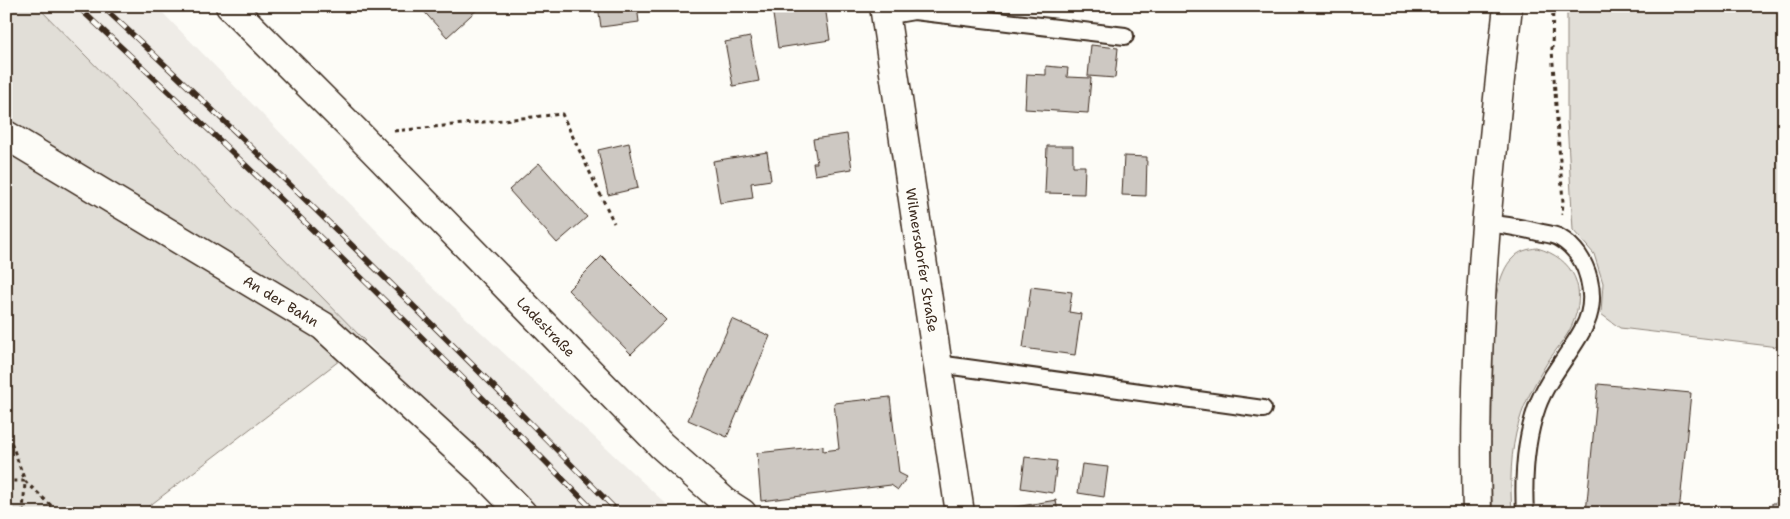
<svg xmlns="http://www.w3.org/2000/svg" width="1790" height="519" font-family="'Shantell Sans',sans-serif">
<style>
.built{fill:#efece7}
.green{fill:#e1ded7;stroke:#8e847a}
.building{fill:#cdc8c2;stroke:#3b2a1e}
.lines{fill:none;stroke-linecap:round;stroke-linejoin:round}
.service-casing{stroke:#3b2a1e;stroke-width:20}
.minor-casing{stroke:#3b2a1e;stroke-width:31}
.secondary-casing{stroke:#3b2a1e;stroke-width:31}
.path{stroke:#3b2a1e;stroke-width:3;stroke-dasharray:4 4;stroke-linecap:butt}
.service{stroke:#fdfcf7;stroke-width:16}
.minor{stroke:#fdfcf7;stroke-width:28}
.secondary{stroke:#fdfcf7;stroke-width:28}
.rail-casing{stroke:#3b2a1e;stroke-width:5.5}
.rail{stroke:#fdfcf7;stroke-width:4;stroke-dasharray:11;stroke-linecap:butt}
.labels{text-anchor:middle;dominant-baseline:central;stroke-width:5;stroke-linejoin:round;paint-order:stroke}
.street-label{font-size:14px;fill:#3b2a1e;stroke:#fdfcf7}
</style>
<rect width="100%" height="100%" fill="#fdfcf7"/>
<filter id="ink" filterUnits="userSpaceOnUse"><feTurbulence type="fractalNoise" baseFrequency=".02" numOctaves="2"/><feDisplacementMap in="SourceGraphic" scale="10" xChannelSelector="R" yChannelSelector="G"/><feConvolveMatrix kernelMatrix="1 2 1 2 8 2 1 2 1" color-interpolation-filters="sRGB"/></filter>
<g filter="url(#ink)">
<path class="built" d="M 37,6 L 156,6 L 427,282 L 676,513 L 534,513 Z"/>
<path class="green" d="M 6,6 L 37,6 L 365,341 L 140,513 L 6,513 Z
M 1567,6 L 1784,6 L 1784,224 L 1778,347 L 1620,328 L 1601,314 L 1603,283 L 1594,254 L 1573,230 L 1567,120 Z
M 1537,248 C 1574,258 1588,289 1572,325 C 1566,339 1555,350 1547,363 C 1536,381 1525,401 1519,422 C 1510,451 1510,483 1512,513 L 1493,513 C 1490,465 1492,416 1493,368 C 1493,342 1491,313 1498,288 C 1501,278 1505,265 1513,258 C 1519,251 1528,249 1537,248 Z"/>
<path class="building" d="M 419,6 L 481,6 L 447,37 Z
M 598,6 L 637,6 L 639,22 L 601,27 Z
M 785,6 L 825,6 L 830,40 L 778,48 L 772,8 Z
M 750,37 L 759,81 L 733,86 L 725,42 Z
M 1091,45 L 1118,48 L 1115,78 L 1088,76 Z
M 1046,66 L 1068,68 L 1067,77 L 1091,78 L 1088,113 L 1025,109 L 1027,74 L 1046,75 Z
M 847,134 L 852,169 L 815,175 L 813,163 L 817,163 L 813,139 Z
M 629,143 L 638,188 L 608,195 L 598,150 Z
M 1047,146 L 1073,146 L 1073,166 L 1085,166 L 1084,194 L 1045,193 Z
M 767,152 L 771,180 L 751,183 L 753,198 L 720,203 L 713,161 Z
M 1124,156 L 1147,157 L 1146,196 L 1122,195 Z
M 539,163 L 587,217 L 557,243 L 509,190 Z
M 602,256 L 666,320 L 631,354 L 568,290 Z
M 1031,287 L 1072,292 L 1069,312 L 1081,314 L 1075,355 L 1023,348 Z
M 732,319 L 770,336 L 727,437 L 688,420 Z
M 1598,384 L 1691,393 L 1679,513 L 1586,513 Z
M 890,397 L 899,473 L 907,477 L 898,490 L 891,485 L 761,501 L 757,453 L 823,446 L 823,451 L 839,449 L 834,403 Z
M 1025,457 L 1057,461 L 1053,493 L 1021,488 Z
M 1082,464 L 1108,467 L 1104,497 L 1078,493 Z
M 1056,500 L 1058,513 L 1005,513 L 1004,509 Z
M 1772,503 L 1784,503 L 1784,513 L 1772,513 Z"/>
<g class="lines">
<defs>
<path id="service" d="M 885,16 L 914,11 L 1125,36
M 1486,223 C 1505,225 1523,228 1542,233 C 1548,234 1555,235 1560,238 C 1589,255 1600,299 1583,329 C 1569,355 1547,379 1537,407 C 1525,441 1523,477 1525,513
M 938,364 L 1263,409"/>
<path id="minor" d="M 230,6 L 358,134 L 661,445 L 725,502 L 742,513
M 884,6 L 960,513
M 6,135 L 323,326 L 480,470 L 522,513"/>
<path id="secondary" d="M 1477,513 C 1472,343 1489,174 1508,6"/>
</defs>
<use href="#service" class="service-casing"/>
<use href="#minor" class="minor-casing"/>
<use href="#secondary" class="secondary-casing"/>
<path class="path" d="M 1553,6 L 1552,50 L 1563,202 L 1562,215
M 394,131 L 562,114 L 614,223
M 6,428 L 25,481 L 6,481
M 25,481 L 59,513
M 23,513 L 25,482"/>
<use href="#service" class="service"/>
<use href="#minor" class="minor"/>
<use href="#secondary" class="secondary"/>
<defs>
<path id="rail" d="M 77,6 C 254,170 427,340 596,513
M 102,6 C 279,170 450,341 619,513"/>
</defs>
<use href="#rail" class="rail-casing"/>
<use href="#rail" class="rail"/>
</g>
</g>
<g class="labels">
<g class="street-label">
<text transform="translate(922 260) rotate(81)">Wilmersdorfer Straße</text>
<text transform="translate(281 301) rotate(31)">An der Bahn</text>
<text transform="translate(546 327) rotate(46)">Ladestraße</text>
</g>
</g>
<rect width="1790" height="519" fill="none" stroke="#fdfcf7" stroke-width="25"/>
<rect x="12" y="12" width="1765" height="494" fill="none" stroke="#3b2a1e" stroke-width="2" filter="url(#ink)"/>
</svg>
